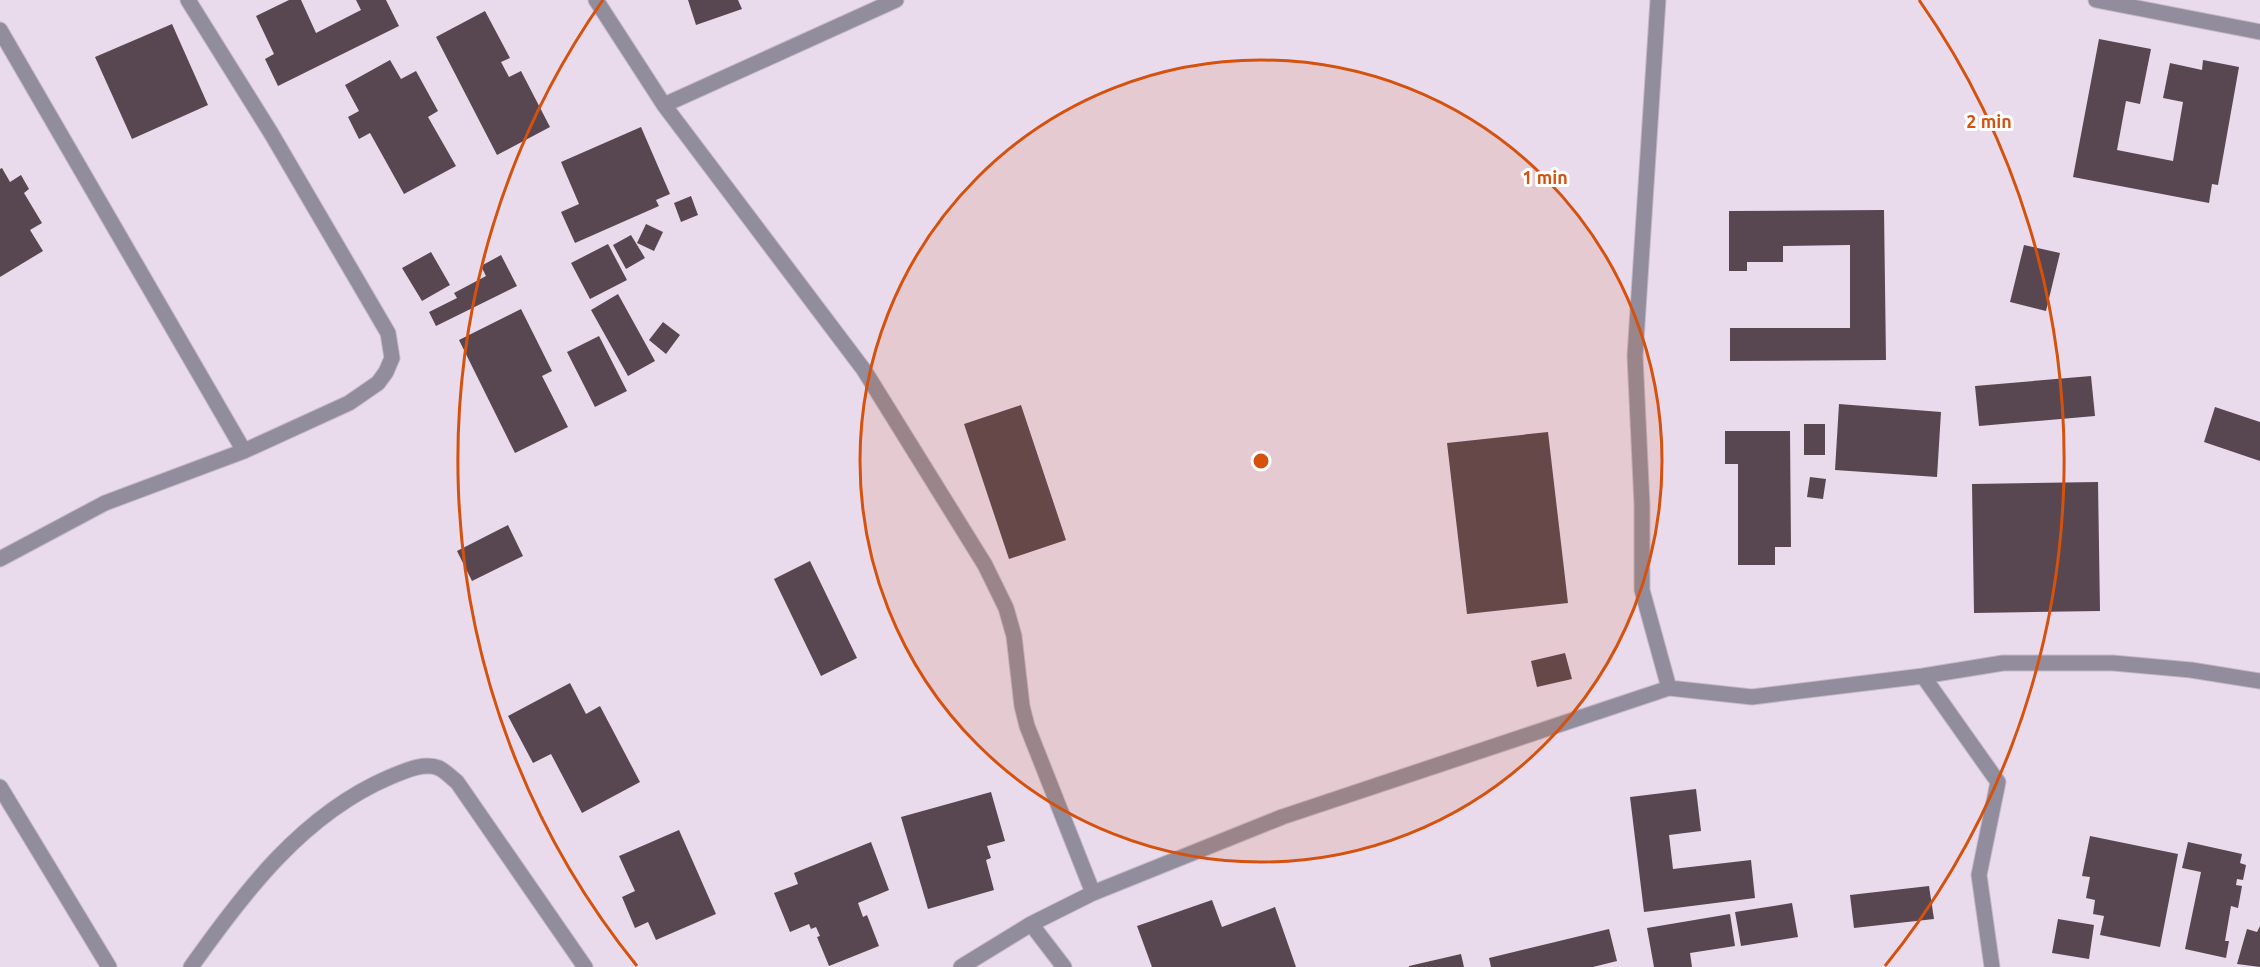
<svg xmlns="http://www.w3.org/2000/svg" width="2260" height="967" font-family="Ubuntu,sans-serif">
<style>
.building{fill:#584751}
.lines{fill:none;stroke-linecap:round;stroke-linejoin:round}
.street-casing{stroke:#c4b8c7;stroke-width:17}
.street{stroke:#928d9c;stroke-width:15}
.ring{fill:none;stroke:#d4520e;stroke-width:3}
.centre{fill:#d4520e;stroke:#fff;stroke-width:3}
.ring-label{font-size:18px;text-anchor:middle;font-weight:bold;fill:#d4520e;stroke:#fff;stroke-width:6;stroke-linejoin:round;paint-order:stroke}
</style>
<rect width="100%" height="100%" fill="#e9dbec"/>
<path class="building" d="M 289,0 L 301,0 L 316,33 L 361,10 L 356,0 L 386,0 L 399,26 L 278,86 L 265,59 L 274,54 L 256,16 Z
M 688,0 L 738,0 L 742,9 L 696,25 Z
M 485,11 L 510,58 L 501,62 L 509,77 L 521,71 L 550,127 L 497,155 L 436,37 Z
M 172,24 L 208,105 L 132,139 L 95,57 Z
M 2099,39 L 2151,49 L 2140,104 L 2126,101 L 2117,150 L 2173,161 L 2183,102 L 2163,98 L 2170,63 L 2202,70 L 2203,60 L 2239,67 L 2218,185 L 2212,184 L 2209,203 L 2073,177 Z
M 390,60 L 401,79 L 416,71 L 438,111 L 428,117 L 456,166 L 404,194 L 370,133 L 359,139 L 348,117 L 359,111 L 345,85 Z
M 641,127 L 670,194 L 656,200 L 659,206 L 575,243 L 561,212 L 579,204 L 561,162 Z
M 2,168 L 10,182 L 21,175 L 29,189 L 24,193 L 42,223 L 30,230 L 43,251 L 0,277 L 0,169 Z
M 691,196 L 698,215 L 681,222 L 674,203 Z
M 1884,210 L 1886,360 L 1730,361 L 1730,328 L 1850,328 L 1850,245 L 1783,246 L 1783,262 L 1747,262 L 1747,271 L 1729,271 L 1729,211 Z
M 646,224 L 663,232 L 654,251 L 637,243 Z
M 631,235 L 645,258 L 626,269 L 613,245 Z
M 608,244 L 627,280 L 590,299 L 571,263 Z
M 2024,245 L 2060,253 L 2046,311 L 2010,302 Z
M 431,252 L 450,285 L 422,301 L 402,268 Z
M 501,255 L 517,286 L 436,326 L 429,312 L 457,298 L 454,293 L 486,276 L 481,266 Z
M 618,294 L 655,361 L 628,376 L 591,310 Z
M 521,309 L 552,371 L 542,376 L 568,427 L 515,453 L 459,340 Z
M 663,322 L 680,335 L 666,354 L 649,340 Z
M 599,336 L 627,391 L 595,407 L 567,352 Z
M 2091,376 L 2095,416 L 1979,426 L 1975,386 Z
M 1839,404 L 1941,412 L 1937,477 L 1835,470 Z
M 1021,405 L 1066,540 L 1009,559 L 964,424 Z
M 2215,407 L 2260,422 L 2260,461 L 2204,442 Z
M 1804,424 L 1825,424 L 1825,455 L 1804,455 Z
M 1725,431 L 1790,431 L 1791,547 L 1775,547 L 1775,565 L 1738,565 L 1738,464 L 1725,464 Z
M 1548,432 L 1568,603 L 1467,614 L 1447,443 Z
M 1810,477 L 1826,479 L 1823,499 L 1807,497 Z
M 2098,482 L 2100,611 L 1974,613 L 1972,484 Z
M 508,525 L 523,556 L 472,581 L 457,551 Z
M 810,561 L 857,658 L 821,676 L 774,579 Z
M 1565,653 L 1572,679 L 1537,687 L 1531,661 Z
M 570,683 L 586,714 L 600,706 L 640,782 L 582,813 L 551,754 L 533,763 L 508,716 Z
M 1696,789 L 1701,831 L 1669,835 L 1673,869 L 1751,860 L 1755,898 L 1644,912 L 1630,797 Z
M 991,792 L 1005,841 L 987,846 L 991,858 L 986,860 L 994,890 L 928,909 L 901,817 Z
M 679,830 L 716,914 L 656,940 L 648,922 L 635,928 L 622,897 L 635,891 L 619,856 Z
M 2090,836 L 2178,854 L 2160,947 L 2100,935 L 2104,916 L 2093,914 L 2095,900 L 2086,898 L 2090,877 L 2082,876 Z
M 871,842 L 889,890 L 858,903 L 863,917 L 867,915 L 879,946 L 829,966 L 817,937 L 820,936 L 816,927 L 811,929 L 809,924 L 790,932 L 774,893 L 798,884 L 794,873 Z
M 2188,842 L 2242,854 L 2240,863 L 2246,865 L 2243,880 L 2237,879 L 2236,885 L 2242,886 L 2238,908 L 2231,906 L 2225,941 L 2229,941 L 2226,958 L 2185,949 L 2201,872 L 2182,868 Z
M 1929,886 L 1934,919 L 1854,928 L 1850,895 Z
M 1212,900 L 1222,927 L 1275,907 L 1296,967 L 1152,967 L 1137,926 Z
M 1792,903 L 1798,937 L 1741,946 L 1735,912 Z
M 1730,914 L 1735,946 L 1690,953 L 1692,967 L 1654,967 L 1647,928 Z
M 2058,919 L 2094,925 L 2089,959 L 2052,953 Z
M 2260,926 L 2260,967 L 2237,964 L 2247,929 L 2257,932 Z
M 1609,929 L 1617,961 L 1593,967 L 1491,967 L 1489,958 Z
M 1461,954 L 1464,967 L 1409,967 L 1409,966 Z"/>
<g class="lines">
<defs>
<path id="street" d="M 596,0 L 664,105 L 864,370 L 985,565 L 1006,608 L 1014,636 L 1022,706 L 1027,726 L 1093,893
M 1658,0 L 1635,356 L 1642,505 L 1642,590 L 1669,688
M 2096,0 L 2260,32
M 0,30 L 244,451
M 664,105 L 896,0
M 0,559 L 105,503 L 244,451 L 349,403 L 378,383 L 386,372 L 392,358 L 388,333 L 271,133 L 188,0
M 1923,676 L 1998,782 L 1979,875 L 1992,967
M 0,787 L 109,967
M 1031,924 L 1064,967
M 191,967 C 244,892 303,814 390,777 C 405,771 423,762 439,768 C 445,771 452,778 457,782 L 585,967
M 961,967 L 1031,924 L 1093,893 L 1282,817 L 1669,688 L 1752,697 L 1923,676 L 2003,663 L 2113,663 L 2191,670 L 2260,681"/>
</defs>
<use href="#street" class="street-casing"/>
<use href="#street" class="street"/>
</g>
<circle cx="1261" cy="461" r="401" fill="#d4520e" fill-opacity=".12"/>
<g class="ring">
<circle cx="1261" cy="461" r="401"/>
<path d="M637 966A803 803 0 0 1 603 0M1919 0A803 803 0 0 1 1885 966"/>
</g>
<circle cx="1261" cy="461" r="9" class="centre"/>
<g class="ring-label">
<text x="1989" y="128">2 min</text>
<text x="1545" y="184">1 min</text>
</g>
</svg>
